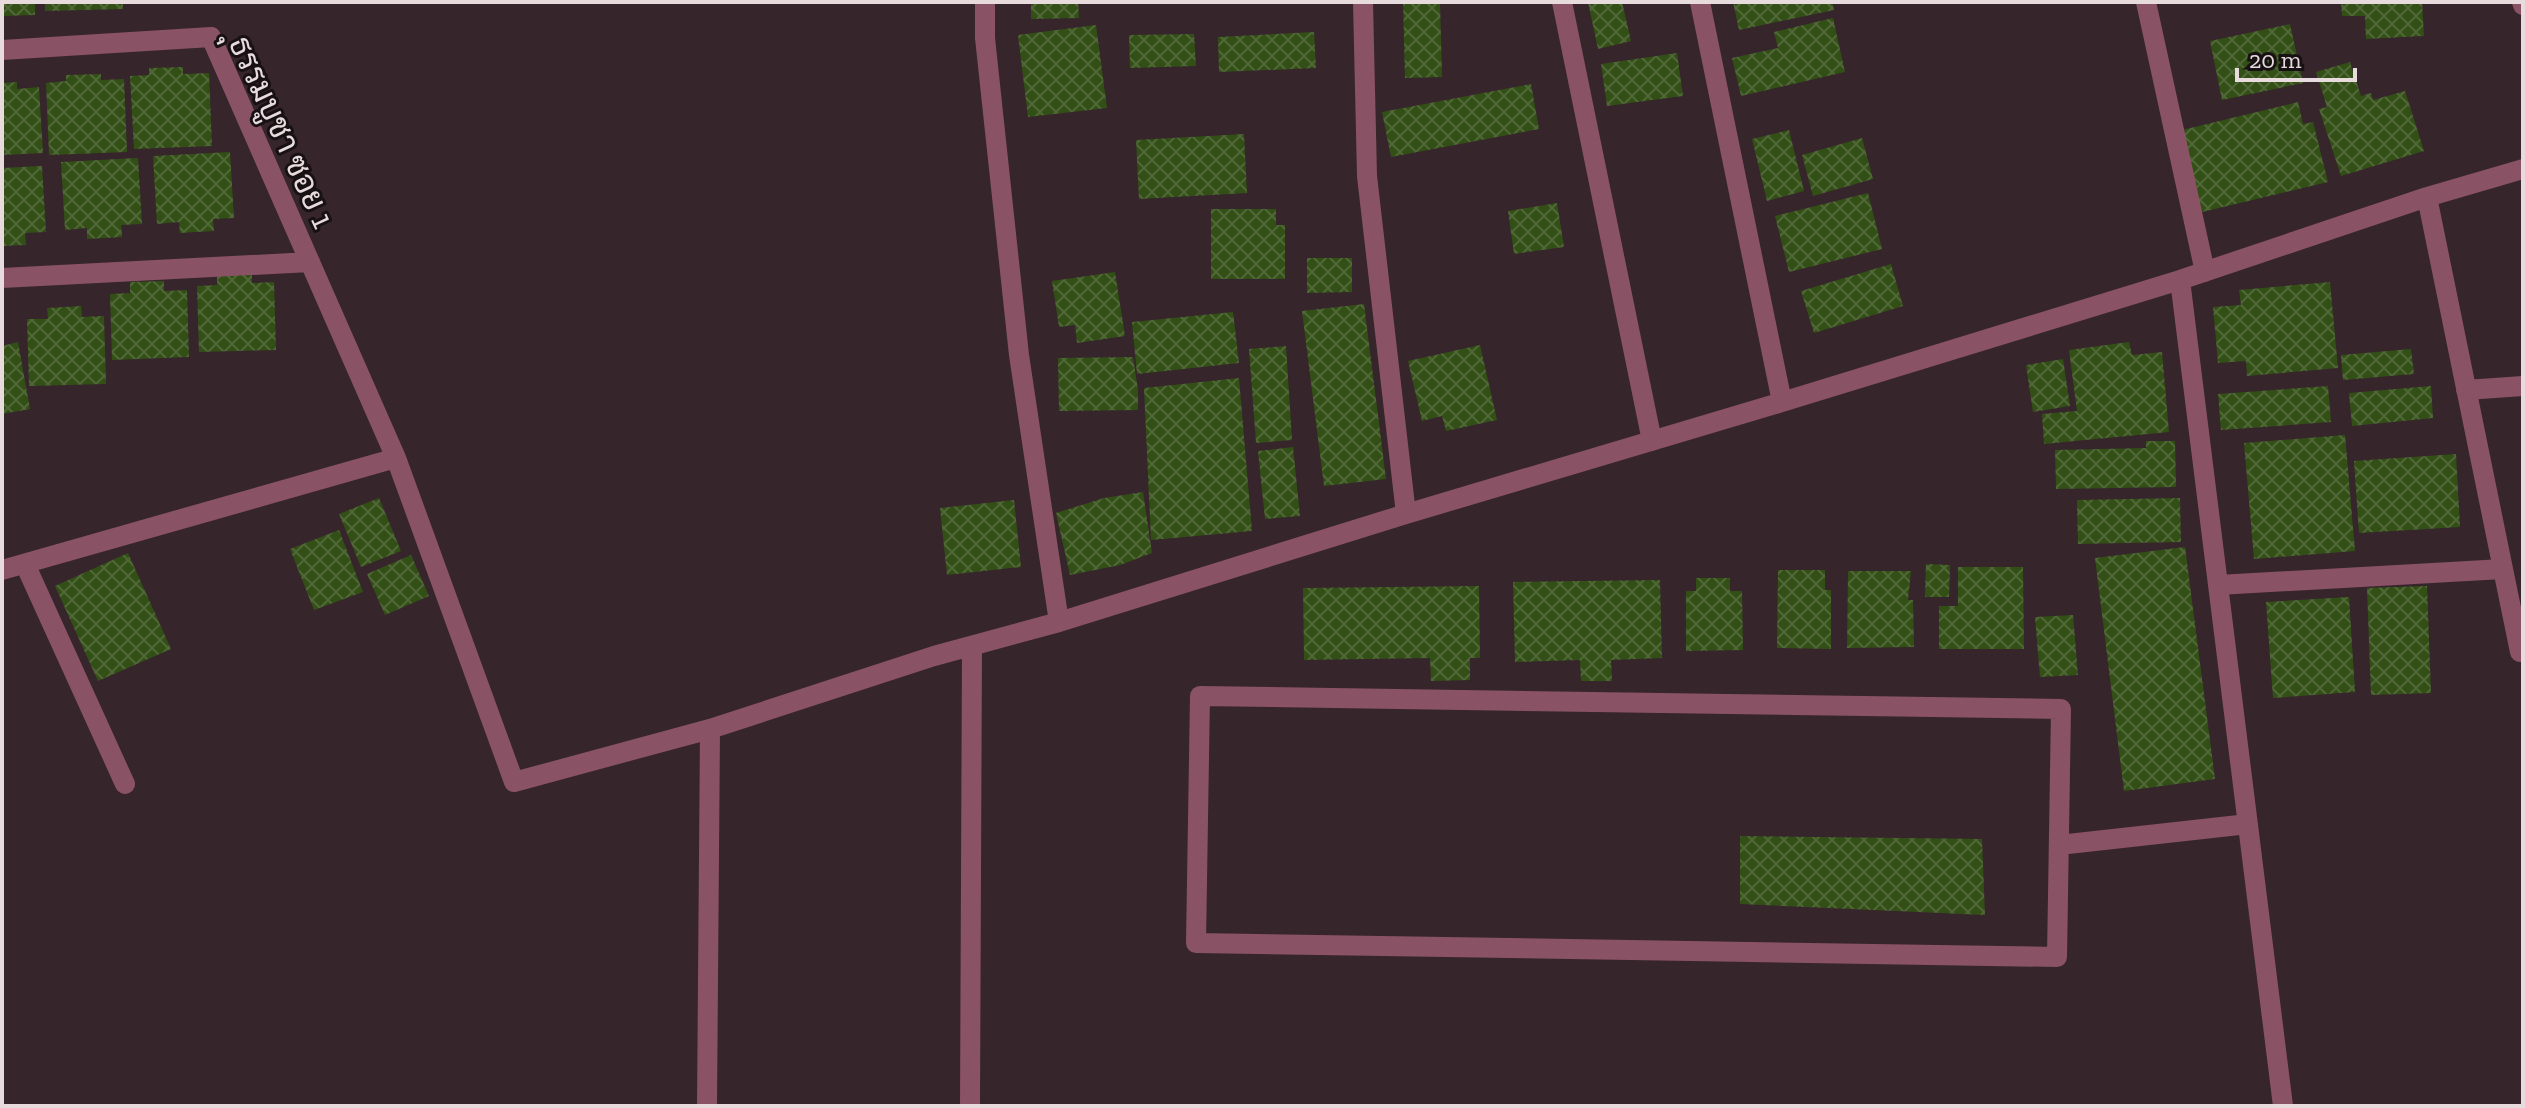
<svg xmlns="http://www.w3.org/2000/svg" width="2525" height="1108" font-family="'Zilla Slab',Sarabun,serif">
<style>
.building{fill:url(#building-cross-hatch)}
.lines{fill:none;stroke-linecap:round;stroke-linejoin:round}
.minor{stroke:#8a5265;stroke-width:20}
.labels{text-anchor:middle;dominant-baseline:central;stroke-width:6;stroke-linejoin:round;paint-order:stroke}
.street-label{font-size:32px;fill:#e7dbde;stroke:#181113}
</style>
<defs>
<pattern id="building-cross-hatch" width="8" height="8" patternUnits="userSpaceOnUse" patternTransform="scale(2)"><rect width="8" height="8" fill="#324f16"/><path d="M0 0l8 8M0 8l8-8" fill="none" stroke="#506837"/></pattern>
</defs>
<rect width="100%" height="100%" fill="#36252b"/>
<path class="building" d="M 2,2 L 35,2 L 35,15 L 2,16 Z
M 45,2 L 123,2 L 123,9 L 45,11 Z
M 1031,2 L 1078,2 L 1079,18 L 1031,19 Z
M 1403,2 L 1440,2 L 1442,77 L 1405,78 Z
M 1588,2 L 1622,2 L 1631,41 L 1598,49 Z
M 1733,2 L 1832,2 L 1834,10 L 1739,30 Z
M 2341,2 L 2422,2 L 2424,36 L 2366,39 L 2365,16 L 2342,16 Z
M 1833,18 L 1845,72 L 1741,96 L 1732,58 L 1778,48 L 1774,32 Z
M 2290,24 L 2303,83 L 2222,100 L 2210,41 Z
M 1096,25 L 1107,108 L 1028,117 L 1018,35 Z
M 1314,32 L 1316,68 L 1219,72 L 1218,37 Z
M 1194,34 L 1196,66 L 1130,68 L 1129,35 Z
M 1677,53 L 1683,96 L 1607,106 L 1601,64 Z
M 2350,62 L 2361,96 L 2371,93 L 2373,100 L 2405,91 L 2424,151 L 2341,176 L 2319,109 L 2327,107 L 2316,72 Z
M 183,67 L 183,74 L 209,73 L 212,146 L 134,149 L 130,76 L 149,75 L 149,68 Z
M 101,74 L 101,80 L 124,79 L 127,152 L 49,155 L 46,83 L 66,81 L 66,75 Z
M 17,82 L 17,89 L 39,87 L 43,153 L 2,155 L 2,83 Z
M 1531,84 L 1539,129 L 1391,157 L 1382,112 Z
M 2298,102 L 2303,124 L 2313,122 L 2328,182 L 2198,213 L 2178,131 Z
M 1789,130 L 1804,191 L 1767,201 L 1752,139 Z
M 1244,134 L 1247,193 L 1139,199 L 1136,140 Z
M 1862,138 L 1873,179 L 1813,196 L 1802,155 Z
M 230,152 L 234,218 L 213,219 L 214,231 L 180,233 L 179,222 L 157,224 L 153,156 Z
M 138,158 L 142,224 L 121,225 L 122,237 L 87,239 L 87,228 L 65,230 L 61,162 Z
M 42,166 L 46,232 L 25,233 L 26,245 L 2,246 L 2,168 Z
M 1868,193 L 1882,249 L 1789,272 L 1775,216 Z
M 1557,203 L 1564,247 L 1514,254 L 1508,211 Z
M 1211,209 L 1276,209 L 1276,225 L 1285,225 L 1285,279 L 1211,279 Z
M 1307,258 L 1352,258 L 1352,292 L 1307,293 Z
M 1891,264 L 1903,306 L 1814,333 L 1801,291 Z
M 1115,272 L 1125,336 L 1077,343 L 1075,325 L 1059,327 L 1052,281 Z
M 217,273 L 252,273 L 252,283 L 274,282 L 276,350 L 199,352 L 197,286 L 217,285 Z
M 164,281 L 164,291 L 187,290 L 189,357 L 112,360 L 110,294 L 130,293 L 130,282 Z
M 2330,282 L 2338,368 L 2247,376 L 2246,361 L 2218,363 L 2213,307 L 2241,305 L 2239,290 Z
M 1364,304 L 1386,479 L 1324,486 L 1302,311 Z
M 81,306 L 82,317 L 104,316 L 106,384 L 29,386 L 27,319 L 48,319 L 47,308 Z
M 1233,312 L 1239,363 L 1137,374 L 1132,322 Z
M 18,342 L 30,409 L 2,414 L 2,346 Z
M 2129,342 L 2132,355 L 2162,352 L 2169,432 L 2044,444 L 2042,414 L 2077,411 L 2069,350 Z
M 1480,345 L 1497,420 L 1446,431 L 1442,416 L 1422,421 L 1408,361 Z
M 1286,346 L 1292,440 L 1256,443 L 1249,349 Z
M 2411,349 L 2414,374 L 2343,380 L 2341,355 Z
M 1133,357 L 1138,390 L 1138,410 L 1059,411 L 1058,358 Z
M 2063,359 L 2070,406 L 2033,412 L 2026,365 Z
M 1239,378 L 1252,531 L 1151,540 L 1144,388 Z
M 2328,386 L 2331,422 L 2221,430 L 2218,394 Z
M 2431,386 L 2433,418 L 2352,426 L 2349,393 Z
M 2345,435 L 2355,551 L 2254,559 L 2244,443 Z
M 2146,441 L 2175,441 L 2176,487 L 2056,489 L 2055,450 L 2146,448 Z
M 1293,447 L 1300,516 L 1265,519 L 1258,451 Z
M 2456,454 L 2460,527 L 2359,533 L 2354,461 Z
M 1143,492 L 1152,553 L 1120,565 L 1070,575 L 1056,513 L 1104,498 Z
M 379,498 L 401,551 L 361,567 L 339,514 Z
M 2180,498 L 2181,542 L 2078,544 L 2077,500 Z
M 1014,500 L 1021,567 L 947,575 L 940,508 Z
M 339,530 L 363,592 L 314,610 L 290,549 Z
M 2185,547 L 2215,779 L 2124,791 L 2095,558 Z
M 128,553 L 171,649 L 98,681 L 55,586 Z
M 411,555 L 429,596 L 385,615 L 367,574 Z
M 1926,564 L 1950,565 L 1949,597 L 1925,597 Z
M 1958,567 L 2023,567 L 2024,649 L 1939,649 L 1939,606 L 1958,606 Z
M 1778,570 L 1825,570 L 1825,590 L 1831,590 L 1831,649 L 1777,648 Z
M 1848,571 L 1911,571 L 1908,600 L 1913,600 L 1914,647 L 1847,648 Z
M 1696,578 L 1730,578 L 1730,591 L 1742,591 L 1743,650 L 1686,651 L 1686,591 L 1696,591 Z
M 1660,580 L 1662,658 L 1611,660 L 1612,681 L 1581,681 L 1580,660 L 1515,662 L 1513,582 Z
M 1479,586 L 1480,658 L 1470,658 L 1470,680 L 1431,681 L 1430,658 L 1304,660 L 1303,588 Z
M 2427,586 L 2431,693 L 2371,695 L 2367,588 Z
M 2349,597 L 2355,692 L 2273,698 L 2266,602 Z
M 2073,615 L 2078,675 L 2040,677 L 2035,617 Z
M 1740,836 L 1982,839 L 1985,915 L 1740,904 Z"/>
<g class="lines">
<path class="minor" d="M 985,2 L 985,38 L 1019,355 L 1059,622
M 1363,2 L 1367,176 L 1406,514
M 1562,2 L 1652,441
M 1700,2 L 1782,402 L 2180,280 L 2283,1106
M 2146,2 L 2205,272
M 2522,2 L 2523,5
M 2,50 L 211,37 L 396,458
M 2427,197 L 2503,569
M 2,278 L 310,262
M 2180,280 L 2427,197 L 2523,169
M 2466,390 L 2523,386
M 25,564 L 125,784
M 2,570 L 396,458 L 514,782 L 710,729 L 934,656 L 1059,622 L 1406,514 L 1782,402
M 2218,585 L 2503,569 L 2520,652 L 2523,652
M 1200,696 L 2061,709 L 2057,957 L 1196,943 Z
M 2059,845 L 2248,824
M 707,1106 L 710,729
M 970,1106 L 972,646"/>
</g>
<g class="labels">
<g class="street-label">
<text transform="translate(282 132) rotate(65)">ุธรรมบูชา ซอย 1</text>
</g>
</g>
<rect width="2525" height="1108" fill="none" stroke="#e7dbde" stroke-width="8"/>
<path d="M2237 68v12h118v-12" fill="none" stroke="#e7dbde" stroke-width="4"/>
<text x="2249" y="68" font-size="24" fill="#e7dbde" stroke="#181113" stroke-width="6" paint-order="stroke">20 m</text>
</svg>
